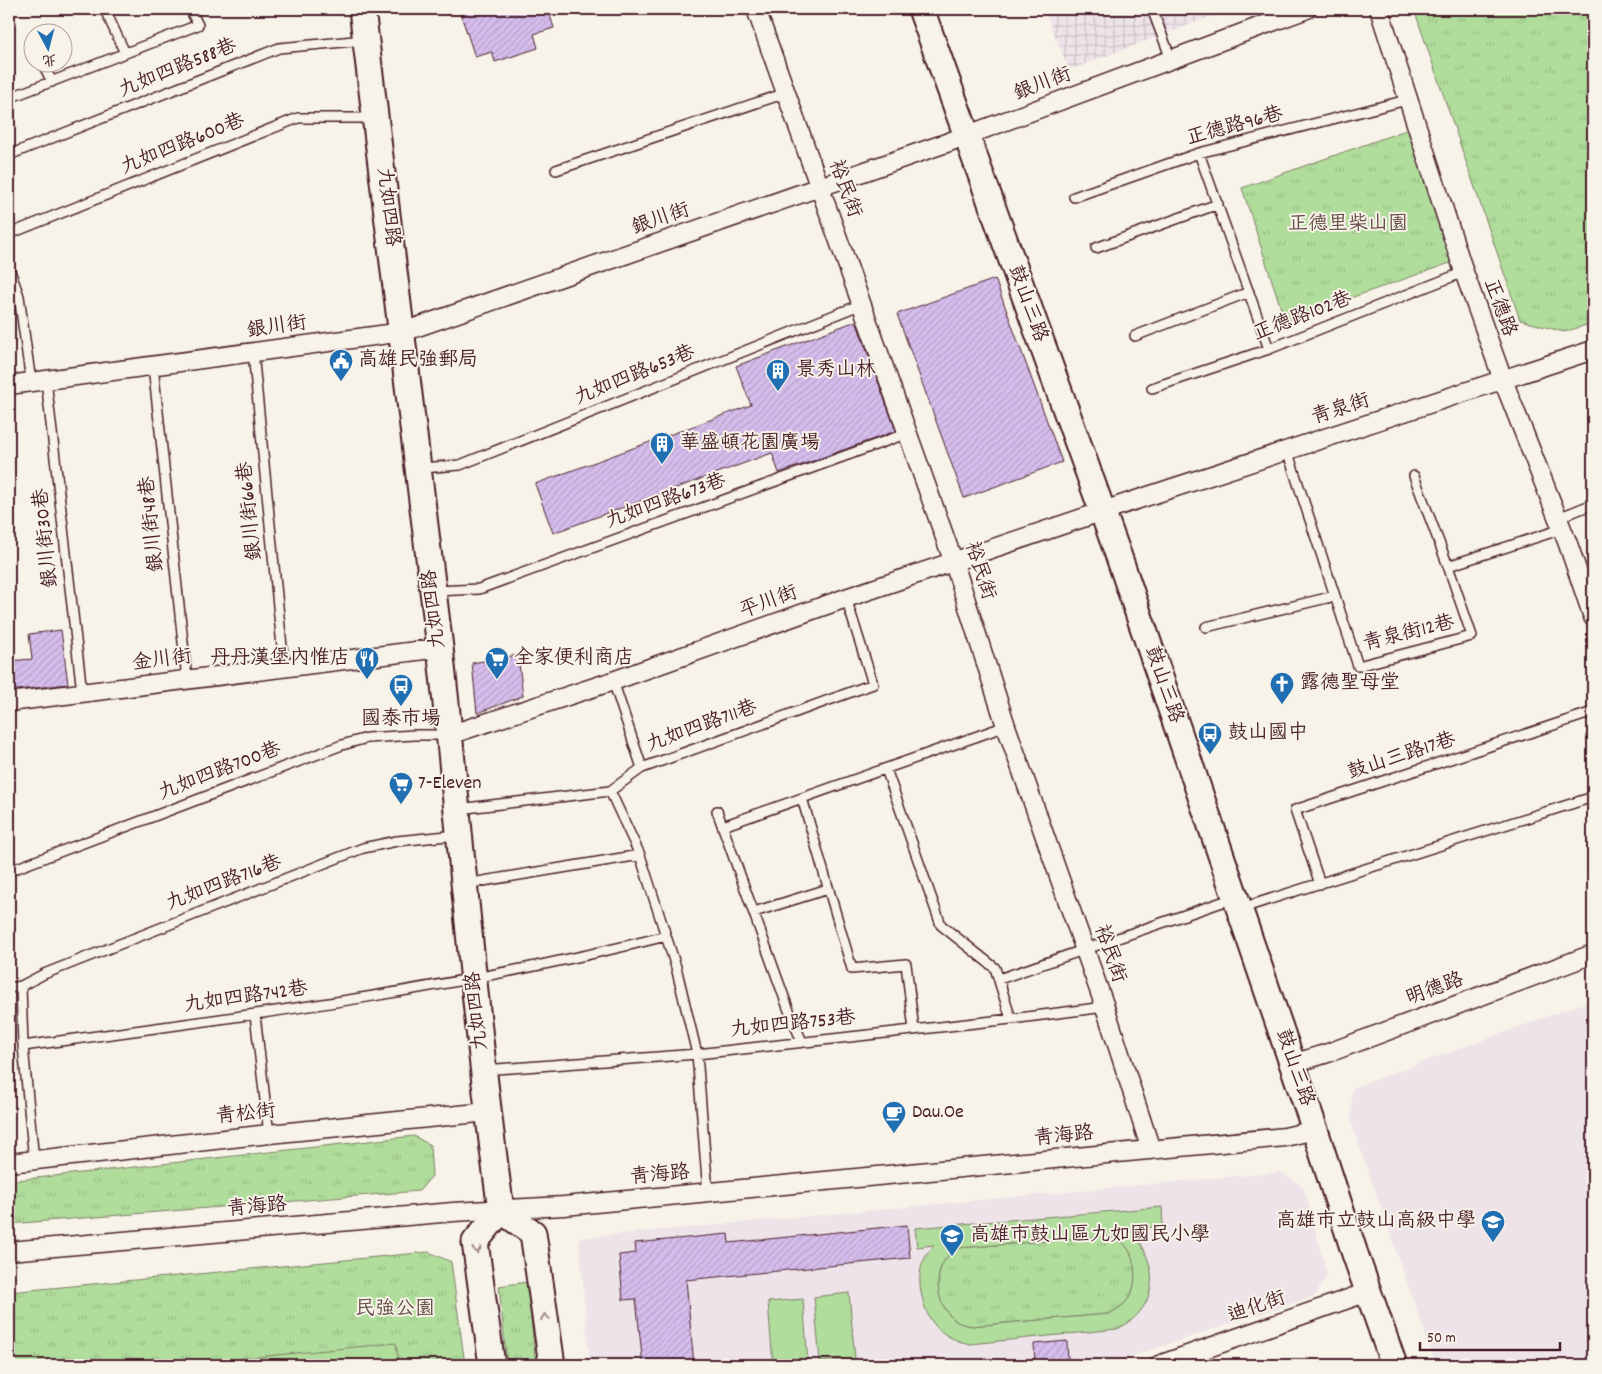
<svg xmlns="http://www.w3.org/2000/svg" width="1602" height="1374" font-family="Dekko,'LXGW WenKai TC',sans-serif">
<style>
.built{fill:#ede3e9}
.industrial{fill:url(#industrial-grid)}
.grass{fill:url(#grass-tufts);stroke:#7d7e64}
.garden{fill:#b0dd9c;stroke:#7d7e64;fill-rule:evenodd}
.building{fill:url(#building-hatch);stroke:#4a1f2b}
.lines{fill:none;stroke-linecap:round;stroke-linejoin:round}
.lane-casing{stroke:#4a1f2b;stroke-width:12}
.street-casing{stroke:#4a1f2b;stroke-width:21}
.secondary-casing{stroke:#4a1f2b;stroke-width:29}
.lane{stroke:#f7f3e8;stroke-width:9}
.street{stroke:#f7f3e8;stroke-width:18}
.secondary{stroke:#f7f3e8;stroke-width:25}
.oneway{stroke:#a0898a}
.labels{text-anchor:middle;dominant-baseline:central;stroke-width:4;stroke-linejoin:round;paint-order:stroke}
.street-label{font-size:20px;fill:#4a1f2b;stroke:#f7f3e8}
.park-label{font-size:20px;fill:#644e47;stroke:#f7f3e8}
.poi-label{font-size:20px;fill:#4a1f2b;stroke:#f7f3e8;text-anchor:start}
</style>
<defs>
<pattern id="industrial-grid" width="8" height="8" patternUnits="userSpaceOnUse" patternTransform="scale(1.25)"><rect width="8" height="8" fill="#ede3e9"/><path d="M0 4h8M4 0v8" fill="none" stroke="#cdc2c8"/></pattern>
<pattern id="grass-tufts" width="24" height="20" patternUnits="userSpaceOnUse" patternTransform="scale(1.25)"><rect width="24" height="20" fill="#b0dd9c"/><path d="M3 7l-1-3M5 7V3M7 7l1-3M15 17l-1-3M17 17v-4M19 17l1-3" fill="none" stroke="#99bd87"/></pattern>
<pattern id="building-hatch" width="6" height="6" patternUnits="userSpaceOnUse" patternTransform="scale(1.25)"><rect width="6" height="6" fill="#d5bdec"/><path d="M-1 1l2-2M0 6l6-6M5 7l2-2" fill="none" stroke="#b8a2cb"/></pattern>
</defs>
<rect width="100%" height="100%" fill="#f7f3e8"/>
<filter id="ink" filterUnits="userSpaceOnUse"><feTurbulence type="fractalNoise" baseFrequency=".02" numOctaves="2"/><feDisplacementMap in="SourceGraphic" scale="10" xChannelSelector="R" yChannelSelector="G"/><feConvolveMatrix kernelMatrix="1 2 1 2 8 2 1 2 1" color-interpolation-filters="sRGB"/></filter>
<g filter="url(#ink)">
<path class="built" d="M 1593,1000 L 1593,1365 L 1436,1365 L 1351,1122 L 1352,1088 Z
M 1280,1172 L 1304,1187 L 1327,1275 L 1315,1296 L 1104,1365 L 590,1365 L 579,1238 Z"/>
<path class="industrial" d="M 1044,9 L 1231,9 L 1069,70 Z"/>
<path class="grass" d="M 1414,9 L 1593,9 L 1593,323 L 1564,332 L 1520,320 Z
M 1409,129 L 1453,262 L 1285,321 L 1242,188 Z
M 414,1136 L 430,1145 L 432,1176 L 419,1191 L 9,1224 L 9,1181 Z
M 1105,1236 C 1113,1237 1120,1239 1126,1246 C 1136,1257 1138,1285 1129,1298 C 1123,1306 1117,1310 1108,1314 L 972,1326 C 967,1325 961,1324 957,1322 C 937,1308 932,1277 946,1258 C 949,1254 955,1251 959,1248 Z
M 429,1252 L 451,1262 L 465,1365 L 9,1365 L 9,1292 Z
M 527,1282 L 536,1365 L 507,1365 L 499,1286 Z"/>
<path class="garden" d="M 1162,1207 L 1163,1226 L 1132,1229 C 1137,1238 1144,1247 1147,1257 C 1159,1287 1146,1316 1117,1329 L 970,1344 C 940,1338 926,1321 921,1292 C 919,1281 919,1268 925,1258 C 927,1253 931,1249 934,1245 L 917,1247 L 915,1228 ZM 1105,1236 C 1113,1237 1120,1239 1126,1246 C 1136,1257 1138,1285 1129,1298 C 1123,1306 1117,1310 1108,1314 L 972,1326 C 967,1325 961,1324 957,1322 C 937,1308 932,1277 946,1258 C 949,1254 955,1251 959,1248 Z
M 849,1293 L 855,1359 L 820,1362 L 814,1297 Z
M 803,1299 L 808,1363 L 773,1365 L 768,1302 Z
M 396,1343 L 399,1365 L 178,1365 Z"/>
<path class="building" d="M 459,9 L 548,9 L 554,28 L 534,34 L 538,48 L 495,62 L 492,52 L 475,57 Z
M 995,279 L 1062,462 L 964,498 L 897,314 Z
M 856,321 L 896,431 L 779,473 L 772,453 L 553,533 L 535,484 L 751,405 L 736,366 Z
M 61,630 L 68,684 L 9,691 L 9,661 L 32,659 L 29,634 Z
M 518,655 L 523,696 L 477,713 L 472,663 Z
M 907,1225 L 910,1258 L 686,1280 L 694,1365 L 643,1365 L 636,1299 L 623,1300 L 619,1255 L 636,1253 L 635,1243 L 728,1234 L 729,1243 Z
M 1067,1341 L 1068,1362 L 1035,1364 L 1034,1344 Z"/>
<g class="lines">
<defs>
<path id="lane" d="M 1152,9 L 1171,59
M 106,12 L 125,53
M 32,40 L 32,42
M 42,62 L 52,82
M 9,98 L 198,25 L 190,9
M 1199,153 L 1269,349
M 9,155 L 279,48 L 365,40
M 556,170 L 786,93
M 1074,197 L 1199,153 L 1407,100
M 9,234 L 298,118 L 373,118
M 1096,248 L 1218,204
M 9,268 L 19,296 L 31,382
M 1135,336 L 1249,292
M 253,352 L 284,667
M 153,366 L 187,679
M 46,380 L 82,692
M 1152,388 L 1269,349 L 1464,272
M 1287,450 L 1358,666 L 1472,636 L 1448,566 L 1562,529
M 422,468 L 460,465 L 862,304
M 1414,476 L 1448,566
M 1558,518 L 1593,504
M 435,591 L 479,589 L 908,433
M 1206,627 L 1335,596
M 613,681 L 642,768
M 886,769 L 941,925 L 995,968 L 1011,1019
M 610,791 L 640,855 L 676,967 L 697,1054 L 708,1193
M 802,798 L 852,969 L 906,964 L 914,1030
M 458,809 L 610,791 L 642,768 L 873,684 L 846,598
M 717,811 L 788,1008 L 802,1042
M 723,826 L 1006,726
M 9,871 L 342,745 L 367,738 L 414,735 L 449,735
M 465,884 L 640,855
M 1320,884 L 1295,810 L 1593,712
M 1242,908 L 1593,797
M 754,912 L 828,889
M 999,979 L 1234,898
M 21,986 L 23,1046 L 34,1161
M 9,988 L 21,986 L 44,974 L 363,848 L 397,841 L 458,835
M 255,1015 L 269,1134
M 23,1046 C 238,1017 455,990 666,936
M 484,1070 L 697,1054 L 1011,1019 L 1105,1007"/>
<path id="street" d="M 756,9 L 954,563 L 1006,726 L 1105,1007 L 1151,1150
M 1379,9 L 1464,272 L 1503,380 L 1568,544 L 1593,617
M 9,385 L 403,332 L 949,142 L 1307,9
M 9,702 L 440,648
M 449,735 L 613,681 L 846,598 L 1130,502 L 1593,350
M 1292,1064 L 1328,1053 L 1593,954
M 9,1163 L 269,1134 L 488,1112
M 9,1251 L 453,1212 L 564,1206 L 1285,1137 L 1315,1130
M 1159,1365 L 1368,1292"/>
<path id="secondary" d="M 362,9 C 389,222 416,435 440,648 C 461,835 475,1023 501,1210 L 475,1242 L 492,1365
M 921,9 L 1119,557 L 1315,1130 L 1355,1254 L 1394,1365
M 501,1210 L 533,1233 L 552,1365"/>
</defs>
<use href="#lane" class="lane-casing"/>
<use href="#street" class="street-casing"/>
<use href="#secondary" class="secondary-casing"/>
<use href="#lane" class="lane"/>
<use href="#street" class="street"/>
<use href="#secondary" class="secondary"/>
</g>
<defs><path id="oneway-chevron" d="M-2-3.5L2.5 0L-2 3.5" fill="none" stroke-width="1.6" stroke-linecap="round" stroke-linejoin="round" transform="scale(1.25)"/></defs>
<g class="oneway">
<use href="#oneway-chevron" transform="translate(477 1250) rotate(85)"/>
<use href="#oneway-chevron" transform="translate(545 1317) rotate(-98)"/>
</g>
</g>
<defs>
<symbol id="civic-pin" viewBox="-11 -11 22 30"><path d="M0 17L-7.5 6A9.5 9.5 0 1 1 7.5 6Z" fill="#1f6fb2" stroke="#f7f3e8"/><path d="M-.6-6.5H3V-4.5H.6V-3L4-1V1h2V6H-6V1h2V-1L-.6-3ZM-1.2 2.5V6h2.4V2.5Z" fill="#fff"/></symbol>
<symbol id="building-pin" viewBox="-11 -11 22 30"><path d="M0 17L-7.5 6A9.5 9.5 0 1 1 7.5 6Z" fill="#1f6fb2" stroke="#f7f3e8"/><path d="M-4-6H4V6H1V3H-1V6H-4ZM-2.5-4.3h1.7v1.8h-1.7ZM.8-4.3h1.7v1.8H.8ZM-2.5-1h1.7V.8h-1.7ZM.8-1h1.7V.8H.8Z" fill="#fff"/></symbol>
<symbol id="restaurant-pin" viewBox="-11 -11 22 30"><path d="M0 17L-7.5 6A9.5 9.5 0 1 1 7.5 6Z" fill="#1f6fb2" stroke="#f7f3e8"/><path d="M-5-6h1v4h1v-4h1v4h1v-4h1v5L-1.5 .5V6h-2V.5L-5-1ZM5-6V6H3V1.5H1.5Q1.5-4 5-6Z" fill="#fff"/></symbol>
<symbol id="supermarket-pin" viewBox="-11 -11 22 30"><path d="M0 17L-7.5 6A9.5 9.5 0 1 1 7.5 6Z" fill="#1f6fb2" stroke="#f7f3e8"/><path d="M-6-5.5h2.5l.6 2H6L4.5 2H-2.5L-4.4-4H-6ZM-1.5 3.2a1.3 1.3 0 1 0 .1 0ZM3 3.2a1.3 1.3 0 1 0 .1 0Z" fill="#fff"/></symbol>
<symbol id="church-pin" viewBox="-11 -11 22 30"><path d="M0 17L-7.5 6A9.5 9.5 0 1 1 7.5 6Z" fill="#1f6fb2" stroke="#f7f3e8"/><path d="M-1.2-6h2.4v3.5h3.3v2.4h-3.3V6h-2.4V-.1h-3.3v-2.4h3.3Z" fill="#fff"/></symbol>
<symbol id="bus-pin" viewBox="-11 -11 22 30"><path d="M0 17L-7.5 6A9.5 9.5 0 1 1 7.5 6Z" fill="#1f6fb2" stroke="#f7f3e8"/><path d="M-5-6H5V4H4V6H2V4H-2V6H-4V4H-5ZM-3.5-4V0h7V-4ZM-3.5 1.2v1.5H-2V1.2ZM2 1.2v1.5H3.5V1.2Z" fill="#fff"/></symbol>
<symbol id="cafe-pin" viewBox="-11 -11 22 30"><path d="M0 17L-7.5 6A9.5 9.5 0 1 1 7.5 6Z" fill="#1f6fb2" stroke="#f7f3e8"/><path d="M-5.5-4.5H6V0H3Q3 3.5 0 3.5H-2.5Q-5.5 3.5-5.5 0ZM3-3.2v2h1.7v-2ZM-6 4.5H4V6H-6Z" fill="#fff"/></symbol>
<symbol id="school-pin" viewBox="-11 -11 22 30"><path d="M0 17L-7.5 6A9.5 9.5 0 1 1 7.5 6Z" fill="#1f6fb2" stroke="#f7f3e8"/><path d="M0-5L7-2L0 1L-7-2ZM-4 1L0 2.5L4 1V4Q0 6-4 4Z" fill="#fff"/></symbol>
</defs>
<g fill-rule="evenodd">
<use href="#civic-pin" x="327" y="347" width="28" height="38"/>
<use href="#building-pin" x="764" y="357" width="28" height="38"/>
<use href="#building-pin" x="648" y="430" width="28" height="38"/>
<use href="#restaurant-pin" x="353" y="645" width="28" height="38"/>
<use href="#supermarket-pin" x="483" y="645" width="28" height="38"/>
<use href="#church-pin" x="1268" y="670" width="28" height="38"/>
<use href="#bus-pin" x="387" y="672" width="28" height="38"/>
<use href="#bus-pin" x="1196" y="720" width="28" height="38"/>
<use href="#supermarket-pin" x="387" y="770" width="28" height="38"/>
<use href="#cafe-pin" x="880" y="1099" width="28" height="38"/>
<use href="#school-pin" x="1479" y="1208" width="28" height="38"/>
<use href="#school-pin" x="938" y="1222" width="28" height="38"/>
</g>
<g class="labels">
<g class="street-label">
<text transform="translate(178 69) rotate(-22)">九如四路588巷</text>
<text transform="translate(1043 85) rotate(-21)">銀川街</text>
<text transform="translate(1235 127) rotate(-15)">正德路96巷</text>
<text transform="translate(183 145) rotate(-22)">九如四路600巷</text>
<text transform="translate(844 189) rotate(70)">裕民街</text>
<text transform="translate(387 207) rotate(83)">九如四路</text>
<text transform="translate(661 220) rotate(-19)">銀川街</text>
<text transform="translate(1027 304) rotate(70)">鼓山三路</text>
<text transform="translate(1499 308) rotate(70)">正德路</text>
<text transform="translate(1303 317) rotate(-21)">正德路102巷</text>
<text transform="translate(277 328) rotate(-8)">銀川街</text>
<text transform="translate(635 376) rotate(-22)">九如四路653巷</text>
<text transform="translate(1341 410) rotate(-18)">青泉街</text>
<text transform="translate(666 502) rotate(-20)">九如四路673巷</text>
<text transform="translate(251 511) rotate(-96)">銀川街66巷</text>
<text transform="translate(153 524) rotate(-96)">銀川街48巷</text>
<text transform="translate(47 538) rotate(-96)">銀川街30巷</text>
<text transform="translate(979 571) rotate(72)">裕民街</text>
<text transform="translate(769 603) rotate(-20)">平川街</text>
<text transform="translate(435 609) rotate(-97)">九如四路</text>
<text transform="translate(1409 634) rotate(-14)">青泉街12巷</text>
<text transform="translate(162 661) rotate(-7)">金川街</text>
<text transform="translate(1163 685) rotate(71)">鼓山三路</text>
<text transform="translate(702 727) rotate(-20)">九如四路711巷</text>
<text transform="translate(1402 757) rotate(-18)">鼓山三路17巷</text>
<text transform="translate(220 772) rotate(-21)">九如四路700巷</text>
<text transform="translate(224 884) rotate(-21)">九如四路716巷</text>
<text transform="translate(1109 954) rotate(71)">裕民街</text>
<text transform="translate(1435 990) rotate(-20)">明德路</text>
<text transform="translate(246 998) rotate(-8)">九如四路742巷</text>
<text transform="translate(478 1011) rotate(-96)">九如四路</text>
<text transform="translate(793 1025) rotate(-6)">九如四路753巷</text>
<text transform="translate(1294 1068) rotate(71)">鼓山三路</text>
<text transform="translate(246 1115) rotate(-6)">青松街</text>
<text transform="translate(1064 1137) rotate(-6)">青海路</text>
<text transform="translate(660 1176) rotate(-5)">青海路</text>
<text transform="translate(257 1208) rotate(-5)">青海路</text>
<text transform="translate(1257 1308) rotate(-19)">迪化街</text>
</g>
<g class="park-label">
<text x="1348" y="225">正德里柴山園</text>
<text x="395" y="1310">民強公園</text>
</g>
<g class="poi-label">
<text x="358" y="361">高雄民強郵局</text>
<text x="796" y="371">景秀山林</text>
<text x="680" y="444">華盛頓花園廣場</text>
<text x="350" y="659" text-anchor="end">丹丹漢堡內惟店</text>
<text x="514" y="659">全家便利商店</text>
<text x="1300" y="684">露德聖母堂</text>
<text x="401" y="720" text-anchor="middle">國泰市場</text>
<text x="1228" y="734">鼓山國中</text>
<text x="418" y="784">7-Eleven</text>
<text x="912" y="1113">Dau.Oe</text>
<text x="1476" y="1222" text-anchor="end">高雄市立鼓山高級中學</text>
<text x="970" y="1236">高雄市鼓山區九如國民小學</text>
</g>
</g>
<rect width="1602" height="1374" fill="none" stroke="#f7f3e8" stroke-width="30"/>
<rect x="15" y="15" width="1572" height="1344" fill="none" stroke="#4a1f2b" stroke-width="2" filter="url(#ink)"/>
<g transform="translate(48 48) rotate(173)"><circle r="24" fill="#f7f3e8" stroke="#b29e9c"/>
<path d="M0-4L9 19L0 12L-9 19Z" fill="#1f6fb2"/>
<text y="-8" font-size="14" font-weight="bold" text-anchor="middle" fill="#4a1f2b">北</text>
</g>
<path d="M1420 1342v8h140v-8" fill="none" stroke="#4a1f2b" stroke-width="2.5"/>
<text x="1427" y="1342" font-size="15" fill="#4a1f2b" stroke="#f7f3e8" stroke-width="4" paint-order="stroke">50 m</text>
</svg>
